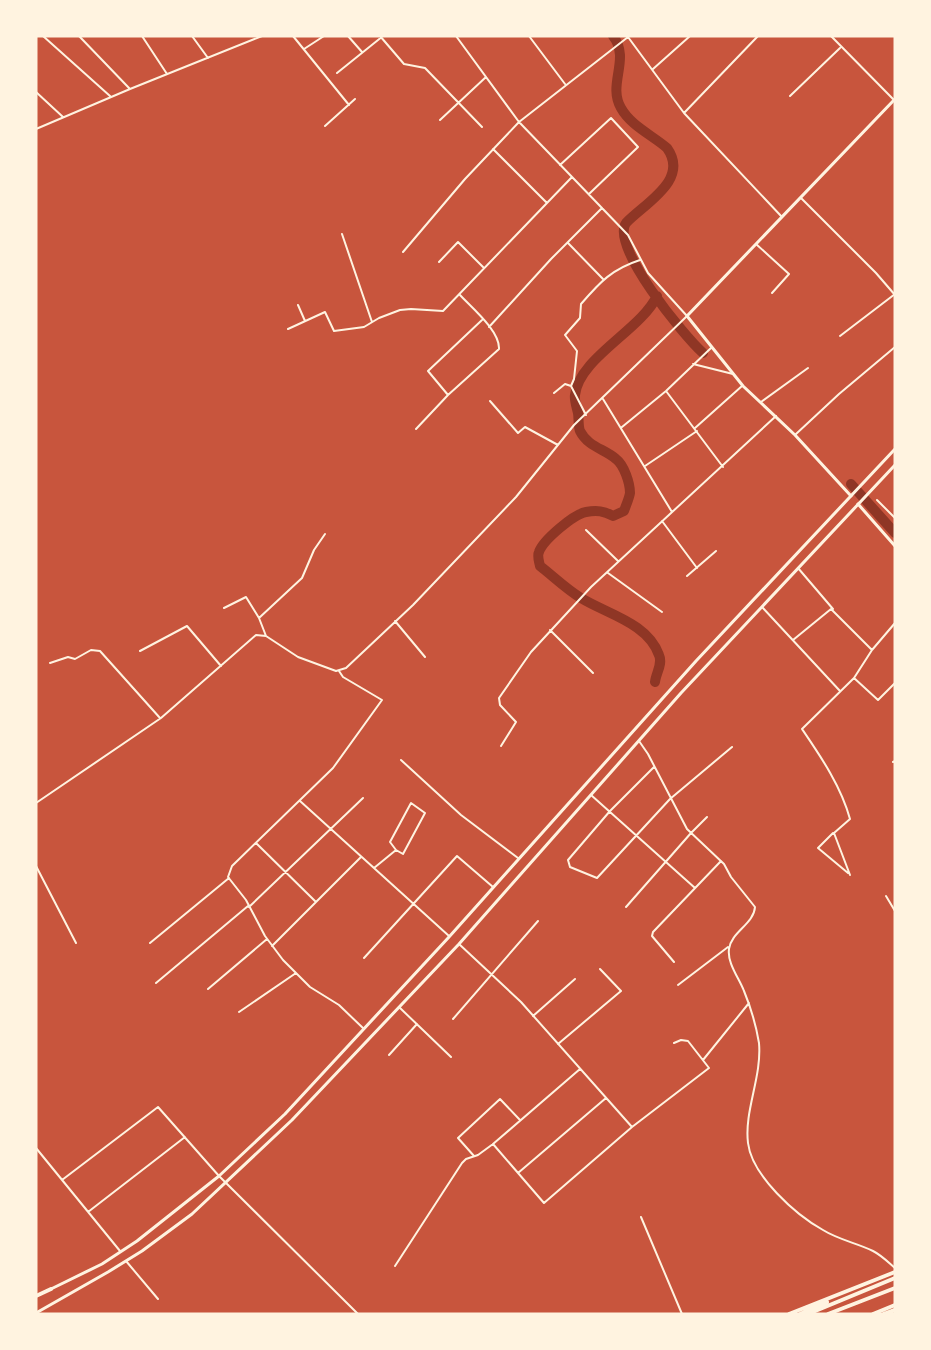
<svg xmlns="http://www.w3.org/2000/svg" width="931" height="1350" font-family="'IBM Plex Sans',sans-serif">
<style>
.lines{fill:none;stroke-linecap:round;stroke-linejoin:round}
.river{stroke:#8f3625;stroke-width:10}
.minor{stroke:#fff3e0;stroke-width:2}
.tertiary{stroke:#fff3e0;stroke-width:3}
.secondary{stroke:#fff3e0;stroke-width:3}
.trunk{stroke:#fff3e0;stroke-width:4}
</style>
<rect width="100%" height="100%" fill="#c8553d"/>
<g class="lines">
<path class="river" d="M 613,36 C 631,59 607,84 621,108 C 631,126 652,135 667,148 C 690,180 645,203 626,223 C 610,246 684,336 703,353
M 851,484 L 895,533
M 655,682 C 656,673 663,664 659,655 C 648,623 607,614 581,598 C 566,589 553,576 540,566 C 539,561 537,556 539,552 C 543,540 574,514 586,512 C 597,510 604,511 613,516 L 624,511 C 626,505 629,499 630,493 C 630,483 624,465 616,459 C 605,449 588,447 580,431 C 578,426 579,419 578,413 C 577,408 574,400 575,395 C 579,358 641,330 657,296"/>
<path class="minor" d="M 43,36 L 110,96
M 79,36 L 129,88
M 142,36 L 167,74
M 192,36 L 208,58
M 293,36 L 349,105
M 348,36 L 362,52
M 380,36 L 404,64 L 425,68 L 482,127
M 529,36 L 565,84
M 831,36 L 894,100
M 628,37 L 684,113 L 782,217
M 304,49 L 324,36
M 653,69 L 690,36
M 337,73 L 383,36
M 36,92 L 63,117
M 790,96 L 840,48
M 684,113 L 758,36
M 440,120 L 486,77
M 325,126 L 355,99
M 36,129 L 130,89 L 262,36
M 493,149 L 546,202
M 560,165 L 611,118 L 638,147 L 589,194
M 801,198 L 876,273 L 895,295
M 342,234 L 372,322
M 568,243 L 603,279
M 756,244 L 789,274 L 772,293
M 403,252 L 465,179 L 519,122 L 628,37
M 439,262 L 458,242 L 483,267
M 298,305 L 305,321
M 489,327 L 551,259 L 602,208
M 288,329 L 325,312 L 334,331 L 364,327 L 379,318 L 400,310 L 411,309 L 443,311 L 572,177
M 840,336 L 895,294
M 693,364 L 733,374
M 666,391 L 723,467
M 554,393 L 565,384 L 571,386
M 448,395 L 428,371 L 482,320
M 603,399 L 672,512
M 490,401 L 518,433 L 525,427 L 558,445
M 761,402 L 808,368
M 586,415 L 571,386 L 574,379 L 577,351 L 565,335 L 580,318 L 581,304 C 600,282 612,269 640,260
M 622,427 L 666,391 L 711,348
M 695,428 L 742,386
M 416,429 L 448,395 L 499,349 C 500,331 472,308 460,295
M 796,434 L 839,394 L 895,347
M 645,466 L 697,431
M 877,500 L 895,518
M 662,521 L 697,568
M 586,530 L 618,561
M 798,568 L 833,609
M 608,573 L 662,612
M 687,576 L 716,551
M 762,607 L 840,691
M 224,608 L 246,597 L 259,618
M 395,621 L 425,657
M 550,630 L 593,673
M 266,636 L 259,618 L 302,578 L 314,550 L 325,534
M 793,640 L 831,609 L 872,650
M 140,651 L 187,626 L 221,666
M 50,663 L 68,657 L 75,659 L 91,650 L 100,651 L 160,718
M 339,671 L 343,677 L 382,700 L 333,768 L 232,866 L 228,877 L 246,900 L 265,936 L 283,960 L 310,987 L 339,1005 L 364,1029
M 854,678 L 878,700 L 895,683
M 639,741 L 648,754 L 687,829 L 724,864 L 731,877 L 755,907 C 754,924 731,932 729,949 C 727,963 739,978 744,991 C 751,1008 756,1025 759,1043 C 762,1077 744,1111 748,1143 C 752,1176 796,1215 823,1230 C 839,1240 857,1243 873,1251 C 881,1255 888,1262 895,1268
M 501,746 L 516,722 L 500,705 L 499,698 L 531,652 L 591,587 L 776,416
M 401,760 L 461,815 L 518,858
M 893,762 L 895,761
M 654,767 L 610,811 L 568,860 L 570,867 L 597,878 L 670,799 L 732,747
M 591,795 L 695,888
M 300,801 L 449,936
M 36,803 L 161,718 L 256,635 L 266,636 L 298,657 L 336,671 L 346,668 L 413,605 L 516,497 L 574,425 L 687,316 L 648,273 L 628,235 L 519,122 L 456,36
M 833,833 L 818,848 L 848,873
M 256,843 L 316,902
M 36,866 L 76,943
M 374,868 L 396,850 L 403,854 L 425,813 L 411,803 L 390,842 L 396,850
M 850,875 L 834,833 L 850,819 C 841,786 821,757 802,729 L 854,678 L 872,650 L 895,623
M 886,896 L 895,911
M 249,907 L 363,798
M 626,907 L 691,833 L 707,817
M 150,943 L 229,878
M 459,944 L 521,1002 L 632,1127
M 272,946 L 361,857
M 364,958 L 457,856 L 493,887
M 674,962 L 652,936 L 653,932 L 721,861
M 156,983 L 248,906
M 678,985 L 728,947
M 208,989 L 267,939
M 399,1007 L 451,1057
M 239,1012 L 296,973
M 533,1016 L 575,979
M 453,1019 L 538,921
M 558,1044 L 621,991 L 600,969
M 389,1055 L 417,1024
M 703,1060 L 749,1003
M 493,1144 L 544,1203 L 632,1127 L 709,1068 L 688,1041 L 681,1040 L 674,1043
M 36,1148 L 120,1251
M 474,1156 L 458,1138 L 500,1099 L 520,1120
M 518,1173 L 606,1098
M 62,1180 L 158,1107 L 219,1176 L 358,1314
M 88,1212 L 185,1137
M 641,1217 L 682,1314
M 126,1261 L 158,1299
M 395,1266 L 462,1163 L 466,1159 L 478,1155 L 493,1144 L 580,1069"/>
<path class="tertiary" d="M 851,496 L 795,435 L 743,386 L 687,316 L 895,99
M 858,504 L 895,546"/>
<path class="secondary" d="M 51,1289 L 102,1264 L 137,1241 L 219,1176 L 285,1114 L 449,937 L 696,661 L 895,449
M 36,1313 L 108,1272 L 142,1251 L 192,1214 L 292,1120 L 459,944 L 681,693 L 895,465"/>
<path class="trunk" d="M 36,1296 L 51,1289
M 789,1314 L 895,1272
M 800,1314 L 827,1302
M 808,1314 L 895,1278
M 828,1314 L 895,1288
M 873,1314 L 895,1305
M 884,1314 L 895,1310"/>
</g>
<rect width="931" height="1350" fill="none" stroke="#fff3e0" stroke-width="75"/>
</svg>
